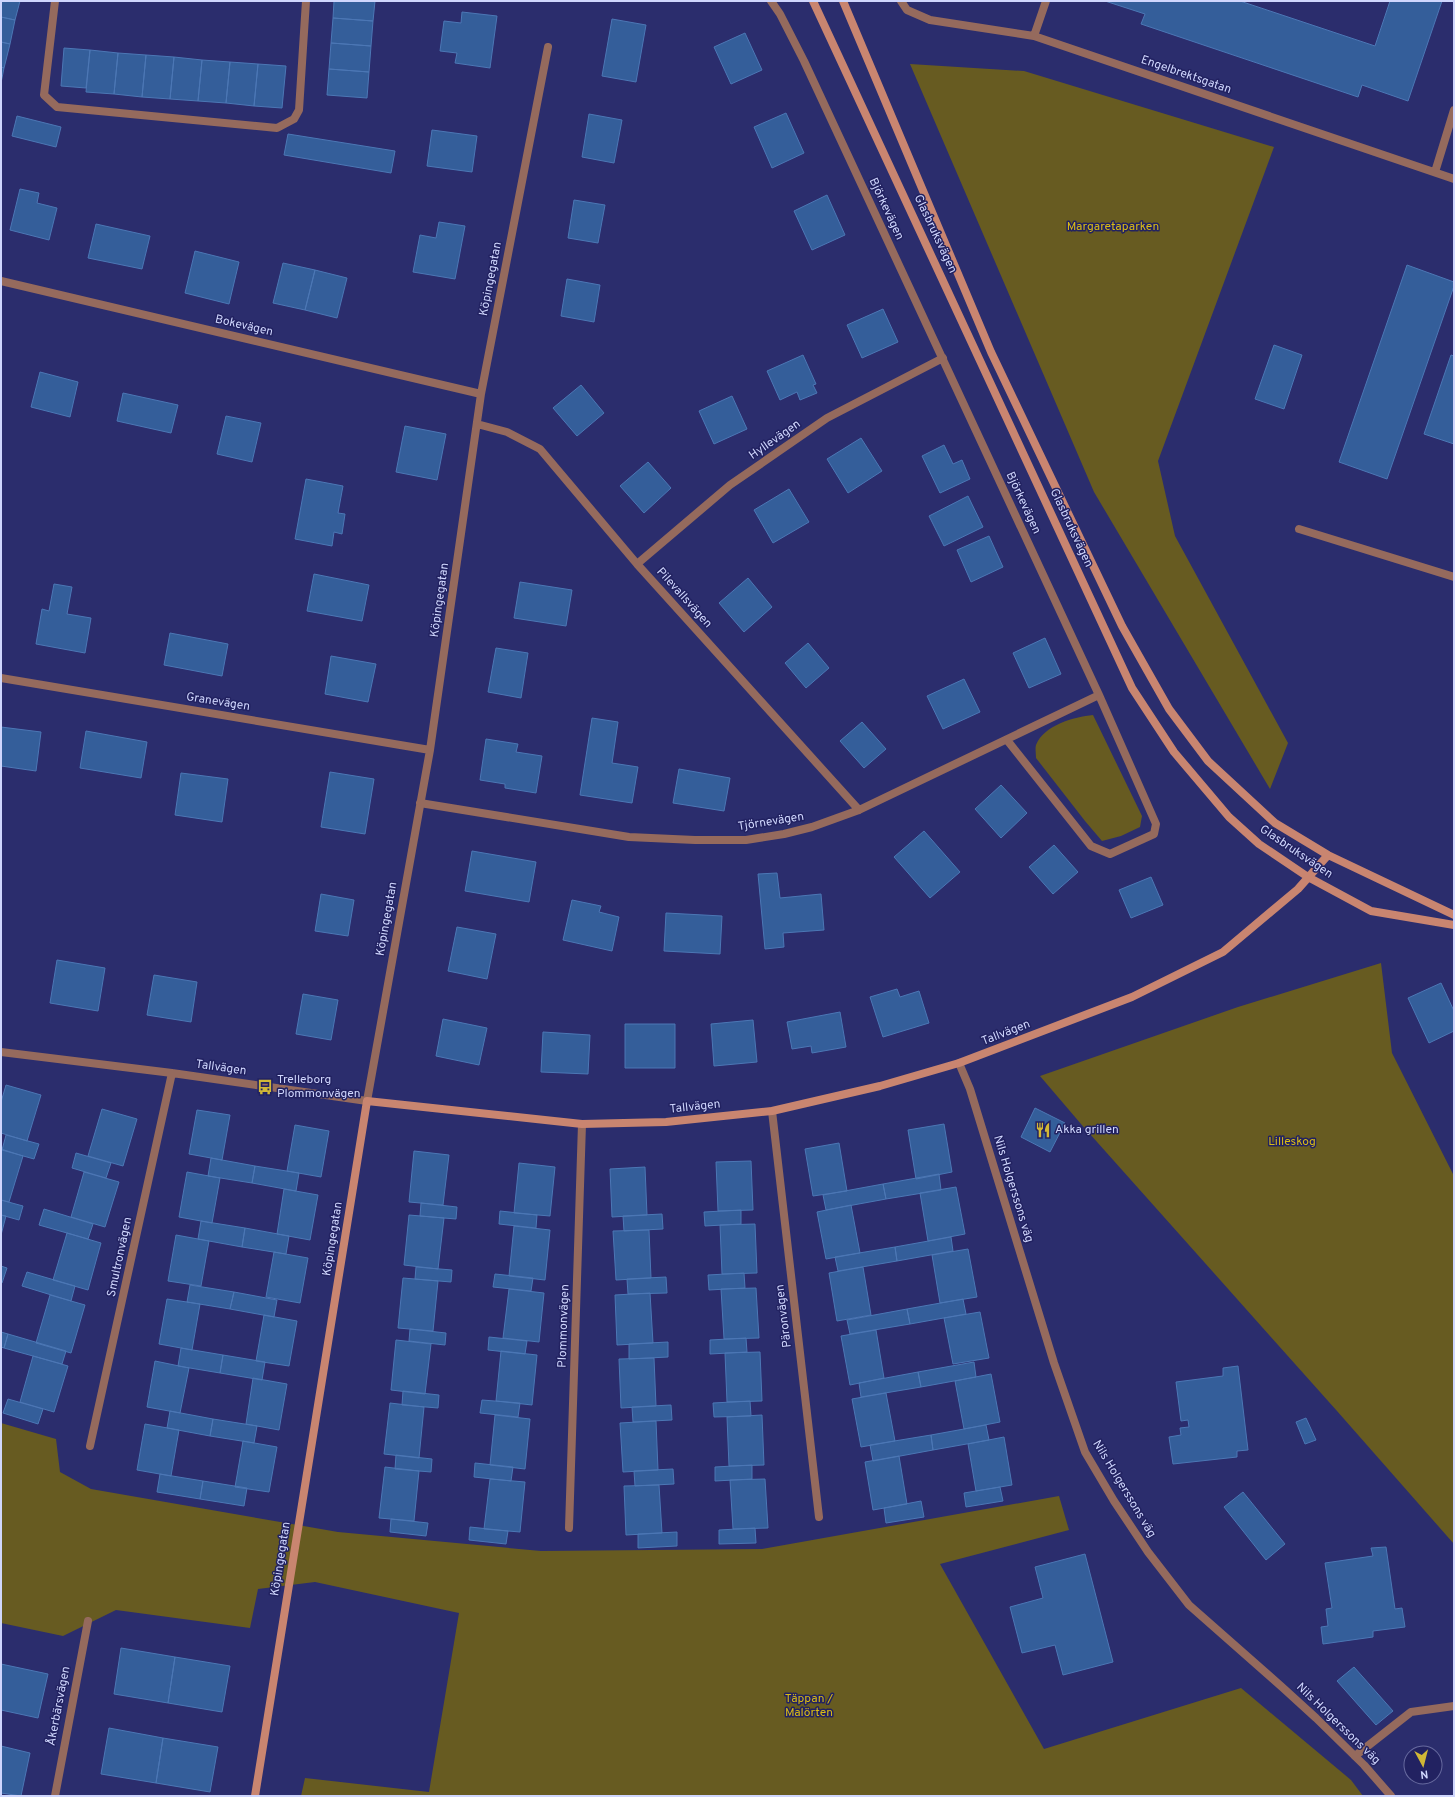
<svg xmlns="http://www.w3.org/2000/svg" width="1455" height="1797" font-family="Overpass,sans-serif">
<style>
.green{fill:#675b21}
.building{fill:#345e9a;stroke:#4c77b5}
.lines{fill:none;stroke-linecap:round;stroke-linejoin:round}
.lane{stroke:#956a5d;stroke-width:8}
.street{stroke:#956a5d;stroke-width:8}
.secondary{stroke:#c98570;stroke-width:8}
.labels{text-anchor:middle;dominant-baseline:central;stroke-width:3;stroke-linejoin:round;paint-order:stroke}
.street-label{font-size:12px;fill:#cfd6fd;stroke:#222261}
.park-label{font-size:12px;fill:#dbbd14;stroke:#222261}
.poi-label{font-size:12px;fill:#cfd6fd;stroke:#222261;text-anchor:start}
</style>
<rect width="100%" height="100%" fill="#2b2d6d"/>
<path class="green" d="M 910,64 L 1024,71 L 1274,147 L 1158,461 L 1175,536 L 1288,743 L 1270,789 L 1094,492 Z
M 1093,715 L 1142,816 L 1140,827 L 1121,836 L 1102,841 L 1085,821 L 1036,758 C 1036,754 1035,748 1036,745 C 1044,725 1074,717 1093,715 Z
M 1381,963 L 1392,1053 L 1454,1176 L 1454,1544 L 1337,1411 L 1081,1124 L 1040,1076 L 1238,1007 Z
M 1,1423 L 56,1439 L 60,1472 L 91,1489 L 338,1532 L 541,1551 L 762,1549 L 1059,1496 L 1069,1530 L 940,1564 L 1044,1749 L 1241,1688 L 1351,1780 L 1363,1796 L 301,1796 L 305,1778 L 429,1792 L 459,1613 L 315,1582 L 258,1589 L 250,1628 L 116,1610 L 63,1636 L 1,1623 Z"/>
<path class="building" d="M 1,1 L 20,1 L 15,20 L 1,17 Z
M 334,1 L 375,1 L 373,21 L 333,18 Z
M 1105,1 L 1240,1 L 1375,46 L 1390,1 L 1442,1 L 1408,101 L 1362,85 L 1358,97 L 1141,24 L 1145,14 Z
M 462,12 L 497,16 L 490,68 L 455,63 L 457,53 L 440,51 L 444,21 L 461,23 Z
M 1,17 L 15,20 L 10,44 L 1,42 Z
M 333,18 L 373,21 L 371,46 L 331,43 Z
M 612,19 L 646,25 L 636,82 L 602,76 Z
M 745,33 L 762,70 L 731,84 L 714,47 Z
M 1,42 L 10,44 L 4,68 L 1,67 Z
M 331,43 L 371,46 L 369,72 L 329,69 Z
M 64,48 L 90,50 L 86,88 L 61,86 Z
M 90,50 L 118,53 L 114,94 L 86,92 Z
M 118,53 L 146,55 L 142,97 L 114,94 Z
M 146,55 L 174,57 L 170,99 L 142,97 Z
M 174,57 L 202,60 L 198,101 L 170,99 Z
M 202,60 L 230,62 L 226,103 L 198,101 Z
M 230,62 L 258,64 L 254,106 L 226,103 Z
M 258,64 L 286,66 L 282,108 L 254,106 Z
M 1,67 L 4,68 L 1,83 Z
M 329,69 L 369,72 L 367,98 L 327,95 Z
M 786,113 L 804,153 L 772,168 L 754,127 Z
M 589,114 L 622,120 L 614,163 L 582,157 Z
M 17,116 L 61,127 L 56,147 L 12,136 Z
M 432,130 L 477,136 L 472,172 L 427,166 Z
M 288,134 L 395,151 L 391,173 L 284,155 Z
M 20,189 L 39,193 L 37,203 L 57,208 L 49,240 L 10,230 Z
M 827,195 L 845,235 L 812,250 L 794,211 Z
M 574,200 L 605,205 L 598,243 L 568,238 Z
M 439,222 L 465,226 L 455,279 L 413,272 L 420,235 L 436,238 Z
M 96,224 L 150,236 L 142,269 L 88,258 Z
M 195,251 L 239,262 L 229,304 L 185,293 Z
M 283,263 L 315,270 L 305,310 L 273,303 Z
M 1407,265 L 1454,282 L 1454,286 L 1387,479 L 1339,462 Z
M 315,270 L 347,278 L 337,318 L 305,310 Z
M 567,279 L 600,285 L 594,322 L 561,316 Z
M 883,309 L 898,342 L 862,358 L 847,325 Z
M 1274,345 L 1302,355 L 1284,409 L 1255,399 Z
M 803,355 L 816,384 L 813,385 L 817,393 L 800,400 L 797,392 L 780,400 L 767,371 Z
M 1451,355 L 1454,356 L 1454,444 L 1424,434 Z
M 40,372 L 78,382 L 70,417 L 31,407 Z
M 581,385 L 604,413 L 577,436 L 553,408 Z
M 123,393 L 178,405 L 171,433 L 117,421 Z
M 732,396 L 747,429 L 714,444 L 699,411 Z
M 226,416 L 261,423 L 252,462 L 217,454 Z
M 405,426 L 446,434 L 437,480 L 396,472 Z
M 861,438 L 882,471 L 848,493 L 827,459 Z
M 944,445 L 953,464 L 962,460 L 970,479 L 940,493 L 922,456 Z
M 648,462 L 671,488 L 644,513 L 620,486 Z
M 306,479 L 343,486 L 338,513 L 345,514 L 342,534 L 334,532 L 332,546 L 295,539 Z
M 789,489 L 809,522 L 773,543 L 754,510 Z
M 968,496 L 983,527 L 944,546 L 929,516 Z
M 989,536 L 1003,567 L 971,582 L 957,550 Z
M 314,574 L 369,585 L 362,621 L 307,611 Z
M 748,578 L 772,607 L 744,632 L 719,603 Z
M 520,582 L 572,590 L 566,626 L 514,618 Z
M 54,584 L 72,587 L 67,614 L 91,618 L 85,653 L 36,644 L 42,609 L 49,611 Z
M 170,633 L 228,644 L 222,676 L 164,665 Z
M 1045,638 L 1061,674 L 1029,688 L 1013,653 Z
M 808,643 L 829,668 L 806,688 L 785,663 Z
M 496,648 L 528,653 L 521,698 L 488,692 Z
M 331,656 L 376,664 L 368,702 L 325,694 Z
M 964,679 L 980,712 L 943,729 L 927,696 Z
M 592,718 L 618,722 L 612,763 L 638,767 L 632,803 L 580,795 Z
M 862,722 L 886,749 L 864,768 L 840,741 Z
M 1,727 L 41,732 L 36,771 L 1,766 Z
M 86,731 L 147,742 L 141,778 L 80,768 Z
M 486,739 L 518,744 L 516,752 L 542,756 L 536,793 L 505,788 L 505,784 L 480,780 Z
M 679,769 L 730,778 L 724,811 L 673,803 Z
M 330,772 L 374,779 L 365,834 L 321,827 Z
M 181,773 L 228,779 L 222,822 L 175,815 Z
M 1001,785 L 1027,813 L 1001,838 L 975,809 Z
M 924,831 L 960,872 L 930,898 L 894,857 Z
M 1054,845 L 1078,872 L 1053,894 L 1029,867 Z
M 472,851 L 536,862 L 529,902 L 465,891 Z
M 777,873 L 780,898 L 821,894 L 824,930 L 783,933 L 784,947 L 765,949 L 758,874 Z
M 1151,877 L 1163,905 L 1131,918 L 1119,890 Z
M 321,894 L 354,900 L 348,936 L 315,931 Z
M 572,900 L 601,906 L 599,912 L 619,917 L 612,951 L 563,940 Z
M 666,913 L 722,916 L 720,954 L 664,951 Z
M 457,927 L 496,934 L 487,979 L 448,971 Z
M 57,960 L 105,968 L 98,1011 L 50,1003 Z
M 154,975 L 197,982 L 191,1022 L 147,1015 Z
M 1441,983 L 1454,1011 L 1454,1031 L 1429,1043 L 1408,998 Z
M 897,989 L 900,997 L 919,991 L 929,1023 L 883,1037 L 870,997 Z
M 303,994 L 338,1000 L 331,1040 L 296,1034 Z
M 840,1012 L 846,1047 L 812,1053 L 811,1046 L 792,1049 L 787,1022 Z
M 443,1019 L 487,1028 L 479,1065 L 436,1056 Z
M 753,1020 L 757,1062 L 714,1066 L 711,1024 Z
M 625,1024 L 675,1024 L 675,1068 L 625,1068 Z
M 543,1032 L 590,1035 L 588,1074 L 541,1072 Z
M 6,1085 L 41,1095 L 27,1141 L 1,1133 L 1,1102 Z
M 1035,1108 L 1065,1123 L 1050,1152 L 1021,1137 Z
M 102,1109 L 137,1119 L 123,1166 L 88,1156 Z
M 197,1110 L 230,1115 L 222,1160 L 189,1154 Z
M 944,1124 L 952,1172 L 916,1179 L 908,1130 Z
M 295,1125 L 329,1131 L 321,1177 L 287,1171 Z
M 6,1135 L 39,1144 L 34,1159 L 2,1150 Z
M 839,1143 L 847,1191 L 813,1196 L 805,1149 Z
M 1,1149 L 23,1156 L 9,1202 L 1,1200 Z
M 414,1151 L 449,1155 L 443,1205 L 409,1202 Z
M 76,1153 L 111,1163 L 106,1178 L 72,1168 Z
M 211,1158 L 255,1166 L 252,1183 L 208,1176 Z
M 751,1161 L 753,1210 L 718,1211 L 716,1162 Z
M 519,1163 L 555,1167 L 550,1216 L 514,1213 Z
M 255,1166 L 299,1173 L 296,1191 L 252,1183 Z
M 645,1167 L 647,1215 L 612,1217 L 610,1169 Z
M 84,1172 L 119,1182 L 105,1227 L 71,1217 Z
M 187,1172 L 220,1178 L 212,1223 L 179,1217 Z
M 939,1174 L 941,1190 L 886,1199 L 883,1184 Z
M 883,1184 L 886,1199 L 826,1210 L 823,1195 Z
M 956,1187 L 965,1234 L 928,1241 L 920,1193 Z
M 284,1189 L 318,1195 L 310,1240 L 277,1234 Z
M 1,1200 L 23,1206 L 19,1220 L 1,1215 Z
M 421,1203 L 457,1207 L 456,1219 L 420,1216 Z
M 851,1205 L 860,1253 L 826,1259 L 817,1212 Z
M 44,1209 L 93,1224 L 88,1239 L 39,1225 Z
M 741,1210 L 741,1224 L 705,1226 L 704,1212 Z
M 500,1211 L 537,1215 L 536,1228 L 499,1224 Z
M 662,1214 L 663,1229 L 624,1231 L 623,1216 Z
M 1,1215 L 6,1216 L 1,1235 Z
M 409,1215 L 444,1218 L 438,1269 L 404,1265 Z
M 201,1221 L 245,1228 L 242,1247 L 198,1239 Z
M 755,1224 L 757,1273 L 722,1274 L 720,1225 Z
M 514,1226 L 550,1230 L 545,1280 L 509,1276 Z
M 245,1228 L 289,1236 L 286,1254 L 242,1247 Z
M 649,1230 L 651,1278 L 616,1280 L 613,1231 Z
M 67,1233 L 101,1243 L 88,1290 L 53,1280 Z
M 176,1235 L 209,1241 L 201,1286 L 168,1281 Z
M 951,1237 L 953,1251 L 897,1261 L 895,1247 Z
M 895,1247 L 897,1261 L 838,1271 L 835,1257 Z
M 968,1249 L 977,1297 L 940,1303 L 932,1255 Z
M 274,1252 L 308,1258 L 300,1303 L 266,1297 Z
M 1,1266 L 7,1268 L 2,1283 L 1,1282 Z
M 416,1267 L 452,1270 L 451,1282 L 415,1279 Z
M 863,1267 L 871,1315 L 837,1321 L 829,1273 Z
M 27,1272 L 75,1286 L 71,1301 L 22,1286 Z
M 744,1273 L 745,1288 L 709,1290 L 708,1275 Z
M 495,1274 L 533,1278 L 531,1291 L 493,1287 Z
M 666,1277 L 667,1293 L 628,1294 L 627,1279 Z
M 403,1278 L 438,1281 L 433,1331 L 398,1328 Z
M 190,1285 L 234,1292 L 230,1309 L 187,1302 Z
M 756,1288 L 759,1338 L 724,1339 L 721,1289 Z
M 509,1289 L 544,1293 L 539,1342 L 503,1338 Z
M 234,1292 L 277,1300 L 274,1317 L 230,1309 Z
M 650,1293 L 653,1343 L 617,1345 L 615,1295 Z
M 50,1295 L 85,1305 L 71,1353 L 36,1343 Z
M 167,1299 L 200,1304 L 192,1350 L 159,1344 Z
M 963,1299 L 966,1314 L 910,1324 L 907,1309 Z
M 907,1309 L 910,1324 L 850,1334 L 847,1320 Z
M 980,1312 L 989,1358 L 953,1364 L 944,1318 Z
M 264,1315 L 297,1321 L 289,1366 L 256,1361 Z
M 410,1329 L 446,1333 L 445,1345 L 409,1341 Z
M 876,1330 L 884,1378 L 850,1385 L 841,1336 Z
M 1,1332 L 8,1334 L 4,1348 L 1,1347 Z
M 8,1334 L 66,1351 L 62,1364 L 4,1348 Z
M 489,1337 L 527,1341 L 525,1354 L 488,1350 Z
M 746,1338 L 747,1352 L 710,1354 L 710,1340 Z
M 396,1340 L 431,1344 L 425,1394 L 391,1390 Z
M 668,1342 L 668,1357 L 629,1359 L 629,1344 Z
M 181,1348 L 223,1355 L 220,1373 L 178,1366 Z
M 501,1351 L 537,1355 L 532,1405 L 496,1401 Z
M 760,1352 L 762,1401 L 727,1402 L 725,1353 Z
M 223,1355 L 265,1362 L 262,1380 L 220,1373 Z
M 33,1356 L 68,1366 L 54,1412 L 20,1402 Z
M 654,1358 L 656,1406 L 621,1408 L 619,1359 Z
M 155,1361 L 189,1368 L 180,1413 L 147,1407 Z
M 974,1362 L 976,1377 L 921,1387 L 918,1372 Z
M 1238,1366 L 1248,1450 L 1237,1451 L 1237,1457 L 1173,1464 L 1169,1437 L 1181,1435 L 1180,1428 L 1189,1427 L 1188,1420 L 1181,1421 L 1176,1382 L 1223,1376 L 1223,1368 Z
M 918,1372 L 921,1387 L 861,1397 L 859,1383 Z
M 991,1374 L 1000,1422 L 964,1429 L 955,1381 Z
M 253,1378 L 287,1384 L 279,1430 L 246,1424 Z
M 403,1391 L 439,1395 L 438,1408 L 402,1405 Z
M 886,1393 L 895,1441 L 861,1447 L 852,1399 Z
M 8,1399 L 43,1409 L 38,1424 L 3,1413 Z
M 482,1400 L 520,1403 L 518,1417 L 480,1413 Z
M 750,1401 L 751,1416 L 714,1417 L 713,1403 Z
M 390,1403 L 424,1407 L 419,1458 L 384,1454 Z
M 671,1405 L 672,1420 L 633,1422 L 632,1407 Z
M 170,1411 L 213,1419 L 210,1436 L 167,1428 Z
M 495,1415 L 530,1419 L 525,1469 L 490,1465 Z
M 762,1415 L 764,1465 L 729,1466 L 727,1417 Z
M 1306,1418 L 1316,1440 L 1305,1444 L 1296,1422 Z
M 213,1419 L 257,1426 L 254,1443 L 210,1436 Z
M 656,1421 L 658,1470 L 623,1472 L 620,1423 Z
M 145,1424 L 179,1430 L 171,1476 L 137,1470 Z
M 986,1425 L 989,1440 L 933,1450 L 931,1435 Z
M 931,1435 L 933,1450 L 873,1461 L 870,1445 Z
M 1004,1437 L 1012,1485 L 976,1491 L 968,1444 Z
M 243,1441 L 277,1447 L 269,1492 L 235,1487 Z
M 396,1455 L 432,1459 L 431,1472 L 395,1469 Z
M 899,1456 L 907,1504 L 873,1510 L 865,1462 Z
M 475,1463 L 513,1467 L 511,1481 L 474,1477 Z
M 752,1465 L 752,1479 L 715,1481 L 715,1467 Z
M 385,1467 L 419,1471 L 414,1521 L 379,1518 Z
M 673,1469 L 674,1484 L 635,1486 L 634,1471 Z
M 160,1474 L 203,1481 L 200,1499 L 157,1492 Z
M 490,1479 L 525,1482 L 520,1532 L 484,1529 Z
M 765,1479 L 768,1528 L 733,1529 L 730,1480 Z
M 203,1481 L 247,1488 L 244,1506 L 200,1499 Z
M 659,1485 L 662,1533 L 626,1535 L 624,1486 Z
M 1000,1487 L 1003,1501 L 966,1507 L 964,1493 Z
M 1243,1492 L 1285,1544 L 1266,1560 L 1224,1507 Z
M 921,1501 L 924,1517 L 886,1523 L 884,1508 Z
M 391,1519 L 428,1523 L 426,1536 L 390,1532 Z
M 470,1527 L 508,1531 L 506,1544 L 469,1540 Z
M 755,1528 L 756,1543 L 719,1544 L 719,1530 Z
M 677,1532 L 677,1546 L 638,1548 L 638,1534 Z
M 1386,1547 L 1395,1609 L 1402,1608 L 1405,1627 L 1373,1631 L 1373,1637 L 1323,1644 L 1321,1627 L 1328,1626 L 1326,1609 L 1332,1608 L 1325,1563 L 1373,1556 L 1371,1548 Z
M 1085,1554 L 1113,1662 L 1063,1675 L 1055,1645 L 1022,1653 L 1010,1607 L 1043,1598 L 1035,1567 Z
M 121,1648 L 175,1657 L 168,1703 L 114,1694 Z
M 175,1657 L 230,1666 L 222,1712 L 168,1703 Z
M 1,1664 L 48,1674 L 38,1718 L 1,1710 Z
M 1354,1667 L 1393,1711 L 1376,1725 L 1337,1681 Z
M 109,1728 L 163,1738 L 156,1783 L 101,1774 Z
M 163,1738 L 218,1747 L 210,1792 L 156,1783 Z
M 1,1746 L 30,1753 L 21,1796 L 1,1793 Z"/>
<g class="lines">
<path class="lane" d="M 55,1 L 44,95 L 57,107 L 277,128 L 294,119 L 299,110 L 306,1
M 1299,529 L 1454,577
M 1355,1756 L 1411,1712 L 1454,1706"/>
<path class="street" d="M 771,1 L 780,14 L 804,61 L 1099,695 L 1156,824 L 1154,834 L 1110,854 L 1091,846 L 1007,740
M 901,1 L 907,10 L 930,20 L 1034,36 L 1454,179
M 1034,36 L 1046,1
M 1435,172 L 1454,110
M 1,281 L 481,394
M 477,424 L 507,432 L 540,449 L 637,564 L 859,810
M 637,564 L 730,485 L 827,418 L 943,358
M 1,678 L 430,750
M 420,803 L 629,837 L 695,840 L 746,840 L 784,834 L 812,827 L 859,810 L 1099,695
M 1,1052 L 172,1073 L 367,1101 L 430,750 L 481,394 L 548,47
M 959,1063 L 970,1089 L 1054,1363 L 1085,1452 L 1114,1501 L 1148,1552 L 1189,1605 L 1282,1687 L 1316,1718 L 1364,1765 L 1391,1796
M 772,1111 L 819,1517
M 90,1446 L 172,1073
M 569,1528 L 582,1124
M 55,1796 L 88,1621"/>
<path class="secondary" d="M 813,1 L 1132,688 L 1174,752 L 1229,817 L 1259,844 L 1308,877 L 1371,911 L 1454,925
M 843,1 L 991,352 L 1122,626 L 1169,709 L 1208,761 L 1275,823 L 1328,855 L 1454,915
M 255,1796 L 367,1101 L 582,1124 L 666,1122 L 772,1111 L 880,1086 L 959,1063 L 1132,997 L 1223,952 L 1298,889 L 1328,855"/>
</g>
<defs>
<symbol id="bus-bare" viewBox="-9 -9 18 18"><path d="M-5-6H5V4H4V6H2V4H-2V6H-4V4H-5ZM-3.5-4V0h7V-4ZM-3.5 1.2v1.5H-2V1.2ZM2 1.2v1.5H3.5V1.2Z" fill="#d1b736" stroke="#222261" stroke-width="2.5" paint-order="stroke"/></symbol>
<symbol id="restaurant-bare" viewBox="-9 -9 18 18"><path d="M-5-6h1v4h1v-4h1v4h1v-4h1v5L-1.5 .5V6h-2V.5L-5-1ZM5-6V6H3V1.5H1.5Q1.5-4 5-6Z" fill="#d1b736" stroke="#222261" stroke-width="2.5" paint-order="stroke"/></symbol>
</defs>
<g fill-rule="evenodd">
<use href="#bus-bare" x="254" y="1076" width="22" height="22"/>
<use href="#restaurant-bare" x="1032" y="1119" width="22" height="22"/>
</g>
<g class="labels">
<g class="street-label">
<text transform="translate(1186 75) rotate(19)">Engelbrektsgatan</text>
<text transform="translate(886 209) rotate(65)">Björkevägen</text>
<text transform="translate(935 234) rotate(65)">Glasbruksvägen</text>
<text transform="translate(491 279) rotate(-79)">Köpingegatan</text>
<text transform="translate(244 326) rotate(13)">Bokevägen</text>
<text transform="translate(775 440) rotate(-35)">Hyllevägen</text>
<text transform="translate(1023 503) rotate(65)">Björkevägen</text>
<text transform="translate(1071 528) rotate(65)">Glasbruksvägen</text>
<text transform="translate(684 598) rotate(48)">Pilevallsvägen</text>
<text transform="translate(440 600) rotate(-82)">Köpingegatan</text>
<text transform="translate(218 702) rotate(9)">Granevägen</text>
<text transform="translate(771 822) rotate(-9)">Tjörnevägen</text>
<text transform="translate(1296 852) rotate(34)">Glasbruksvägen</text>
<text transform="translate(387 919) rotate(-80)">Köpingegatan</text>
<text transform="translate(1006 1033) rotate(-21)">Tallvägen</text>
<text transform="translate(221 1068) rotate(8)">Tallvägen</text>
<text transform="translate(695 1107) rotate(-6)">Tallvägen</text>
<text transform="translate(1013 1189) rotate(73)">Nils Holgerssons väg</text>
<text transform="translate(333 1239) rotate(-81)">Köpingegatan</text>
<text transform="translate(120 1257) rotate(-78)">Smultronvägen</text>
<text transform="translate(784 1316) rotate(-97)">Päronvägen</text>
<text transform="translate(564 1326) rotate(-88)">Plommonvägen</text>
<text transform="translate(1124 1489) rotate(59)">Nils Holgerssons väg</text>
<text transform="translate(281 1559) rotate(-81)">Köpingegatan</text>
<text transform="translate(59 1706) rotate(-79)">Åkerbärsvägen</text>
<text transform="translate(1338 1724) rotate(44)">Nils Holgerssons väg</text>
</g>
<g class="park-label">
<text x="1113" y="227">Margaretaparken</text>
<text x="1292" y="1142">Lilleskog</text>
<text x="809" y="1699">Täppan /<tspan x="809" dy="14">Malörten</tspan></text>
</g>
<g class="poi-label">
<text x="277" y="1080">Trelleborg<tspan x="277" dy="14">Plommonvägen</tspan></text>
<text x="1055" y="1130">Akka grillen</text>
</g>
</g>
<rect width="1455" height="1797" fill="none" stroke="#cfd6fd" stroke-width="4"/>
<g transform="translate(1423 1765) rotate(173)"><circle r="19" fill="#222261" stroke="#676a9f"/>
<path d="M0-3L7 15L0 10L-7 15Z" fill="#d1b736"/>
<text y="-6" font-size="11" font-weight="bold" text-anchor="middle" fill="#cfd6fd">N</text>
</g>
</svg>
